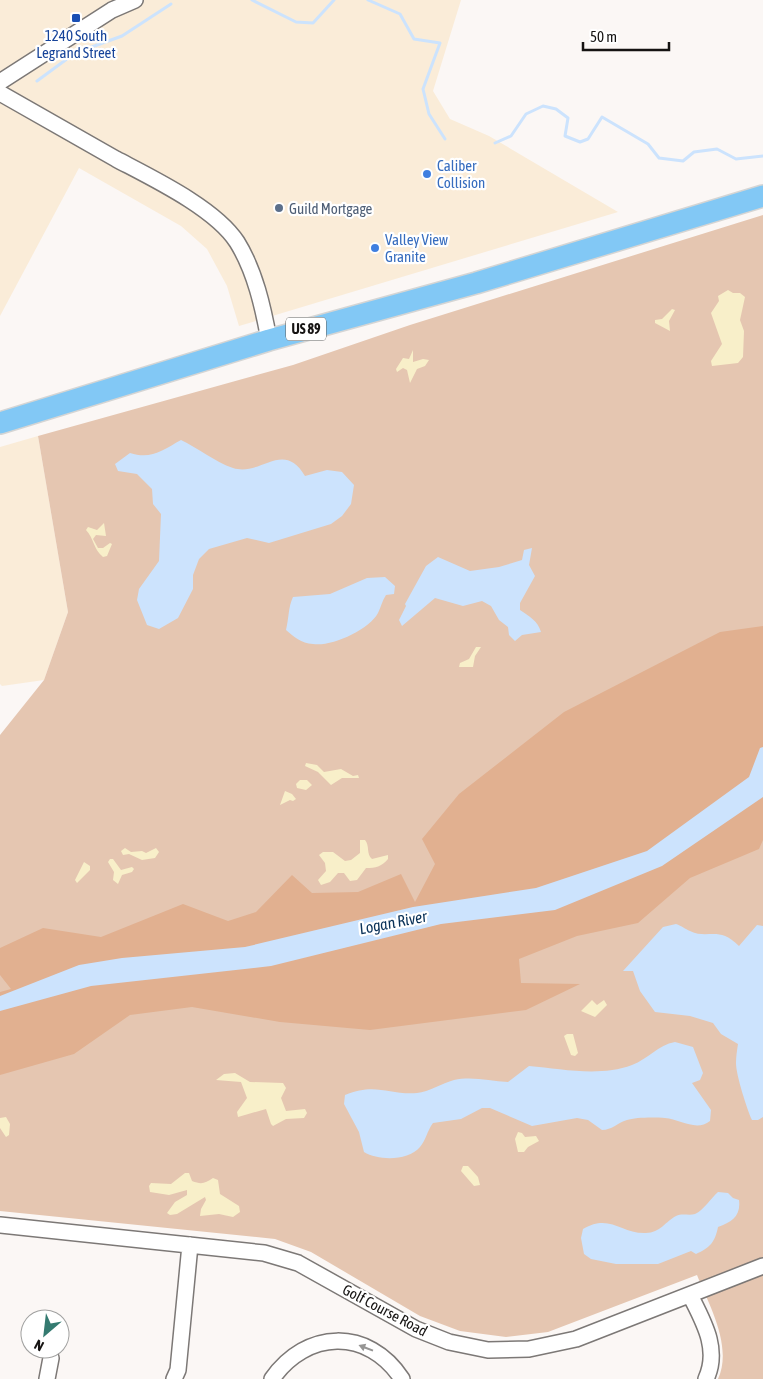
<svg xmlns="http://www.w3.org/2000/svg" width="763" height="1379" font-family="'Asap Condensed',sans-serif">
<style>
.commercial{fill:#faecd8}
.green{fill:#e5c6b1}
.forest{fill:#e1b090}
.sand{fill:#f8efc9}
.water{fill:#cce3fd}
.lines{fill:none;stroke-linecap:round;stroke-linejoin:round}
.stream{stroke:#cce3fd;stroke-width:3}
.minor-casing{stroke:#7c7876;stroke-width:18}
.highway-casing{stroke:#d5d5d4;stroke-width:24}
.minor{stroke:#fff;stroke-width:15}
.highway{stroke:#82c8f5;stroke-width:21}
.oneway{fill:#969594}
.transit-dot{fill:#1a4fb4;stroke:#fff;stroke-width:2}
.shop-dot{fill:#3f7fe0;stroke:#fff;stroke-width:2}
.service-dot{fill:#5c6f8a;stroke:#fff;stroke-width:2}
.labels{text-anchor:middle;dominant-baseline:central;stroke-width:4.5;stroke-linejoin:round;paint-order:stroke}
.shield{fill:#fff;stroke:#5b5a59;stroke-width:1}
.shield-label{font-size:14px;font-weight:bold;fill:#151312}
.transit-label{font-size:15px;fill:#164399;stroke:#fff}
.shop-label{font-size:15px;fill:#366cbe;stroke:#fff;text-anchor:start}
.service-label{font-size:15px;fill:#4e5e75;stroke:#fff;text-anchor:start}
.street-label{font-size:15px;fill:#151312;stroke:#fff}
.water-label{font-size:16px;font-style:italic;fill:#093158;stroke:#fff}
</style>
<rect width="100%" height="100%" fill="#fbf7f5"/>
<path class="commercial" d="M 0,0 L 461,0 L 433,91 L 450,119 L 489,136 L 618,212 L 239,326 L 227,286 L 207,249 L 181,226 L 79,168 L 0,316 Z
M 38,436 L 68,612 L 44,680 L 2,686 L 0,684 L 0,447 Z"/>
<path class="green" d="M 763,215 L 763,1379 L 718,1379 C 733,1346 709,1305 697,1275 L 548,1332 L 506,1337 L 460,1331 L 420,1316 L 311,1252 L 275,1239 L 0,1211 L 0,735 L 44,680 L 68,612 L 38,436 L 293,365 L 410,325 Z"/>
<path class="forest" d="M 763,626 L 763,840 L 759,849 L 690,878 L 638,923 L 577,936 L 519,959 L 521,983 L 580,984 L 526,1010 L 370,1030 L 280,1022 L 192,1007 L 130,1015 L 74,1054 L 0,1075 L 0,992 L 11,989 L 0,975 L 0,948 L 43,928 L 101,937 L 183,904 L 228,921 L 256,912 L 292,875 L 312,893 L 358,892 L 401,874 L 415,902 L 435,864 L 422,839 L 459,794 L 564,712 L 720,632 Z"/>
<path class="sand" d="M 728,290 L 733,293 L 740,293 L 745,297 L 740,320 L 744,331 L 743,357 L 738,363 L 712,366 L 711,361 L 722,344 L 711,313 L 719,301 L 718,296 Z
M 672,309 L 675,310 L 669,321 L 670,331 L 655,323 L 655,320 L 662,319 Z
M 413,350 L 413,362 L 423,359 L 429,360 L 425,366 L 417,369 L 410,383 L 407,370 L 403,368 L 397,372 L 396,369 L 403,358 L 409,359 Z
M 104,523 L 106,536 L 96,535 L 93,539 L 98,548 L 103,548 L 110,543 L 112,544 L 107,556 L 103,557 C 93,549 94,538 86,530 L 88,527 L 97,530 Z
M 476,647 L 481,647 L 475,656 L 473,667 L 459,667 L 460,663 L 469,659 Z
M 306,763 L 317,765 L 324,772 L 341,769 L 353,776 L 358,775 L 359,778 L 342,778 L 331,785 L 318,772 L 305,766 Z
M 300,780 L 307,780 L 312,785 L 306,790 L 297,788 L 296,784 Z
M 285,791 L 292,794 L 296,799 L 293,801 L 290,800 L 280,805 Z
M 360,840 L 365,840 C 370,846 366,854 372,859 L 388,855 L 388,859 C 381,867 376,868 366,868 L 357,880 L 350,881 L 344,873 L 338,873 L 330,882 L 321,885 L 318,880 L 326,871 L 325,863 L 319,855 L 323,852 L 333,852 L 345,861 L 351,860 L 360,853 Z
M 125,848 L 131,852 L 142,851 L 146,853 L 156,848 L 159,852 L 155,858 L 142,860 L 129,854 L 123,855 L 121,851 Z
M 110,859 L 113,859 L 121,870 L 132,867 L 134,869 L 132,872 L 122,875 L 118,884 L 113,880 L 114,872 L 108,862 Z
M 84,862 L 90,866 L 90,870 L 77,883 L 75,880 Z
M 592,1000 L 597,1005 L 604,1000 L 607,1005 L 595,1017 L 581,1011 Z
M 567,1034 L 573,1034 L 578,1053 L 575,1056 L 571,1055 L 564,1036 Z
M 235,1073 L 250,1082 L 283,1083 L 286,1088 L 281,1098 L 286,1111 L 305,1109 L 307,1113 L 304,1118 L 286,1119 L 273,1126 L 271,1124 L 266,1109 L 238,1117 L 237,1112 L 247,1098 L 241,1082 L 216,1080 L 224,1074 Z
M 6,1117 L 10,1124 L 9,1135 L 6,1137 L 0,1128 L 0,1118 Z
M 518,1132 L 522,1133 L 525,1137 L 536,1136 L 539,1141 L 528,1147 L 524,1152 L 518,1152 L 515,1139 Z
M 463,1166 L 468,1166 L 478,1177 L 480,1185 L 474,1186 L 461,1171 Z
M 185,1173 L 189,1173 L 192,1181 C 202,1185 205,1183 213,1178 L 218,1180 L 220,1194 L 239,1206 L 240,1212 L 233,1217 L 219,1214 L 200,1216 L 201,1209 L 206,1200 L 205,1197 L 177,1214 L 170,1215 L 167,1213 L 175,1202 L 187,1195 L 187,1190 L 169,1195 L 150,1192 L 149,1186 L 151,1183 L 171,1184 Z"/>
<path class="water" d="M 181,440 C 198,448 215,462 233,468 C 261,477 283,439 305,476 L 327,470 L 342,472 L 354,485 L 351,504 L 342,516 L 331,524 L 269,543 L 247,538 L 209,549 L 199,559 L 193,575 L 193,589 L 178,618 L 159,629 L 147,625 L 137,600 L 139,589 L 159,561 L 161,514 L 153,504 L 152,489 L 137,474 L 118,471 L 115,464 L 130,453 C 151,460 163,450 181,440 Z
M 532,548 L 529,565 L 535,576 L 520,603 L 520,610 C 529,616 538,621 541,632 L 522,635 L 515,641 L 509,635 L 508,627 L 499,620 L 491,606 L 482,601 L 463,606 L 435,598 L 402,626 L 399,620 L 406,606 L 405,604 L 426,566 L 438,557 L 470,571 L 499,567 L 522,560 L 524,550 Z
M 385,577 L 395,586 L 394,594 L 386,595 C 382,601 381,607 378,613 C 369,630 331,647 313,644 C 301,643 294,637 286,630 C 289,618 288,608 293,597 L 330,594 L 367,578 Z
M 763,747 L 763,797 L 662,866 L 555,910 L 441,924 L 271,966 L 91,986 L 0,1011 L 0,996 L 79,965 L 122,958 L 245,947 L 413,907 L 536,888 L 647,851 L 749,777 L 760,748 Z
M 676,924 C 682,926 685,929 690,931 C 709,940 718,925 739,946 L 757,925 L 763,926 L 763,1117 L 758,1120 L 752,1120 C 747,1109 736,1075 736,1063 C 736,1057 737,1050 738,1044 L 721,1034 L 713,1023 L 690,1016 L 655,1012 L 640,991 L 633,971 L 623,971 L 663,927 Z
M 675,1042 L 693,1047 L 703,1073 L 700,1080 L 692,1083 L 711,1110 L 710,1121 C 696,1132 680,1119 665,1118 C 656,1117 635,1117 627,1120 C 617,1123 612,1130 602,1130 L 588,1120 L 577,1118 L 532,1126 L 490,1108 L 482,1108 L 461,1119 L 433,1123 C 427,1131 426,1140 420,1147 C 408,1161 379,1161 364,1152 L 359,1132 L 344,1104 L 345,1095 C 376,1082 388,1095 417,1093 C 429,1092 442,1083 454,1080 C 472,1076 490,1081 508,1082 L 529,1066 C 562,1069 600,1077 632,1065 C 648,1059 658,1045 675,1042 Z
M 718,1192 L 728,1193 L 733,1198 L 739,1200 C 741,1216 732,1222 718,1227 C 715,1242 710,1248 696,1254 L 691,1251 L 658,1264 L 616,1264 L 591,1259 L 584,1254 L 581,1238 L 583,1229 C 610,1213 621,1234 646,1233 C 660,1233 666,1221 676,1216 C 682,1213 689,1216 695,1214 C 704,1210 711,1198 718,1192 Z"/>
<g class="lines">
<path class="stream" d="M 252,0 L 296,22 L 313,23 L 334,0
M 368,0 L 400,14 L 414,39 L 440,43 L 423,89 L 429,114 L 445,139
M 37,81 L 75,53 L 122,36 L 171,4
M 495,143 L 511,136 L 526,114 L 543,106 L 556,109 L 568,118 L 565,136 L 580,142 L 588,139 L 602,117 L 648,144 L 659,158 L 683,161 L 694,152 L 717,149 L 736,159 L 763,156"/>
<defs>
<path id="minor" d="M 0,82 L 112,10 L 135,0
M 0,93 C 39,115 77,137 116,159 C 152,178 215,208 237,242 C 255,271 263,307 269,340
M 0,1225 L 264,1253 L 298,1263 L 416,1329 L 449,1342 L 488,1350 L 529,1349 L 576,1339 L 763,1266
M 690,1295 C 703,1321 720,1349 706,1379
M 47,1379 L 51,1358
M 174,1379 L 178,1370 L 190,1245
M 272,1379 C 306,1330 368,1327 402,1379"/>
<path id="highway" d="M 0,423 L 269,340 L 476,283 L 763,196"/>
</defs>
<use href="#minor" class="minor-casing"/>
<use href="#highway" class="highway-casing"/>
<use href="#minor" class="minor"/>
<use href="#highway" class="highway"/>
</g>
<defs><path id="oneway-solid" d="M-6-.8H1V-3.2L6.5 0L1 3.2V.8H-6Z" transform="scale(1.25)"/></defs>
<use class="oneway" href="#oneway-solid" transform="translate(366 1348) rotate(-159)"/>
<rect class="transit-dot" x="71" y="13" width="10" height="10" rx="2.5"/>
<g class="shop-dot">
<circle cx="427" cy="174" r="5"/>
<circle cx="375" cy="248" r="5"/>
</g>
<circle class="service-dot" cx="279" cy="208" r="5"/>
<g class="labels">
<rect class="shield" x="286" y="317.5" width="40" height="23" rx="4"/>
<g class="shield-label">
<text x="306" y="329">US 89</text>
</g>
<g class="transit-label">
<text x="76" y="35">1240 South<tspan x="76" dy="17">Legrand Street</tspan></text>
</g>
<g class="shop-label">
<text x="437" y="165">Caliber<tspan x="437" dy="17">Collision</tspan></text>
<text x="385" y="239">Valley View<tspan x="385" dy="17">Granite</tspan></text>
</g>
<g class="service-label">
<text x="289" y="208">Guild Mortgage</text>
</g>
<g class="street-label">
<text transform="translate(385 1310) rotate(28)">Golf Course Road</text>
</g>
<g class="water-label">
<text transform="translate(393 922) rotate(-11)">Logan River</text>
</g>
</g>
<g transform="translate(45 1334) rotate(208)"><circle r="24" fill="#ffffff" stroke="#a1a1a0"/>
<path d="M0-4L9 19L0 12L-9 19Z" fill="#347a70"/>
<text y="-8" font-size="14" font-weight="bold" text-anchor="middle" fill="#151312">N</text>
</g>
<path d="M583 42v8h86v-8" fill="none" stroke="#151312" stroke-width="2.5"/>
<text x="590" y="42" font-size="15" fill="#151312" stroke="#ffffff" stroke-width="4" paint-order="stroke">50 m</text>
</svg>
